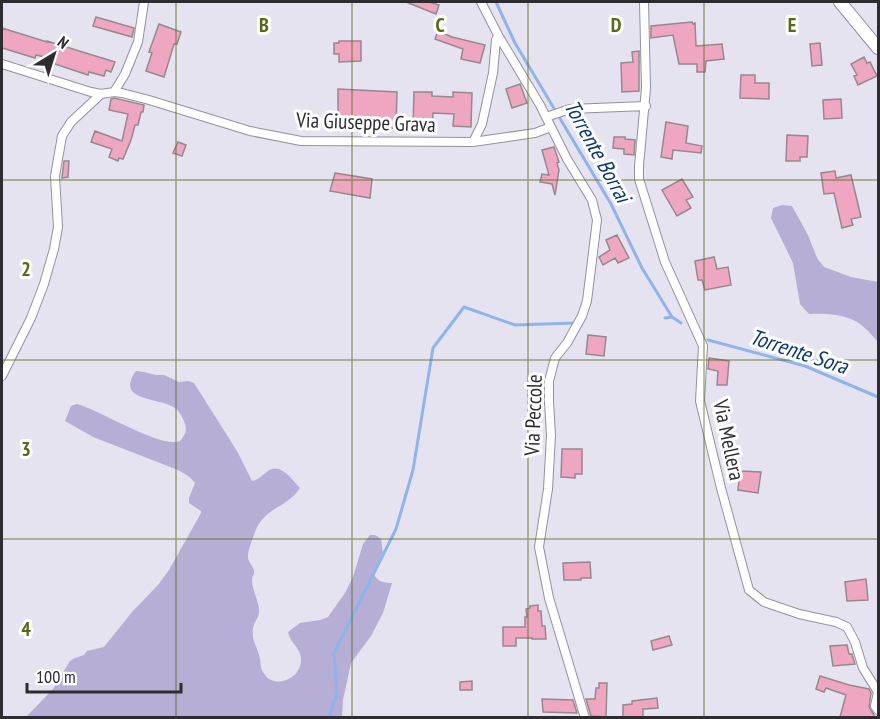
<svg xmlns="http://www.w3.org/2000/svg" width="880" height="719" font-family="'PT Sans Narrow',sans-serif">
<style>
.green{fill:#b6aed4}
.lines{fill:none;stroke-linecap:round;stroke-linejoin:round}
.stream{stroke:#8fb4ed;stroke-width:3}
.building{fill:#efa7c1;stroke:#96888d;stroke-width:1.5}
.minor-casing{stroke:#93919d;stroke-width:10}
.secondary-casing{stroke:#93919d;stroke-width:14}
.minor{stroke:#fff;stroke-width:8}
.secondary{stroke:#fff;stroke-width:12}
.grid{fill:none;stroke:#596913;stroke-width:1.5;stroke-opacity:0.55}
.labels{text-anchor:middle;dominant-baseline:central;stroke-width:6;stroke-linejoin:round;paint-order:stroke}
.street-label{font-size:21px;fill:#2d2c31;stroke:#fff}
.water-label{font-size:22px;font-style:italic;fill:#083677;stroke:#fff}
.grid-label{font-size:20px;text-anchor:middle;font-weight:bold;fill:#596913;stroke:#fff;stroke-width:6;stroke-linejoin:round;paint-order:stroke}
</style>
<rect width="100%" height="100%" fill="#e5e3f0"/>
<path class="green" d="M 782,205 L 792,206 L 808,235 L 817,258 L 824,267 L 851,277 L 878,282 L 878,342 C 872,335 865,327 857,322 C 843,314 825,313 809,314 L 800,304 L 793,263 L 771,218 L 773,208 Z
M 136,371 L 144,372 L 156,375 L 164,375 L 179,382 L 188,381 L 194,383 L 237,451 L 252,481 C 259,480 262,475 268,471 C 281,462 292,480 300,488 C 286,509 264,507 255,532 C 253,539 247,551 248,558 C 249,563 253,566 254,571 C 254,578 253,572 252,580 C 252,590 259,601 259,611 C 259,618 254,622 253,628 C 251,640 258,648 260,659 C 261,663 260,668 263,672 C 273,691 302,679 301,659 C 301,648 290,643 288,632 L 300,623 L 320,620 L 328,617 L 345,593 L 353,577 L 363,544 L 370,535 L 375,535 L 381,539 L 383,553 L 374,574 C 377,582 385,583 392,583 L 383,613 L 371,636 L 351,663 L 343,700 L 342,717 L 26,717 L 53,689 L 70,661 L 75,658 L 84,655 L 87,651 L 104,647 L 132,612 L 158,585 L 169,570 L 201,513 L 201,511 L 189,503 L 189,498 L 195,483 C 191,477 185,474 178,470 L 93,437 L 65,421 L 71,406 L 77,404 C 100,410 161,449 180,441 C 185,435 187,432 185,424 C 183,418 180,412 175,408 C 160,397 114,402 136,371 Z"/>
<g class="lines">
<path class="stream" d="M 496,2 L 515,43 L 611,204 L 642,268 L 672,317
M 665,318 L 672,317 L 681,323
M 708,340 L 805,366 L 878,397
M 329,718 L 337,693 L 334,653 L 396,529 L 413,470 L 433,348 L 464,307 L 515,325 L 575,323"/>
</g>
<path class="building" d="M 406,2 L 429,2 L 439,5 L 436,14 Z
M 96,17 L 134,28 L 132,37 L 93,26 Z
M 692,22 L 693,24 L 695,23 L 696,46 L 722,44 L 724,59 L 706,61 L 705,72 L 697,72 L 697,64 L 679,64 L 673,35 L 651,38 L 651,26 Z
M 159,24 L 181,32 L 177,44 L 174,44 L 164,77 L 146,71 L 152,53 L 149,52 Z
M 2,28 L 47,42 L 47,41 L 115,62 L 111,72 L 106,70 L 104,76 L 89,72 L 88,75 L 52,63 L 53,59 L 36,55 L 35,58 L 2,48 Z
M 438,31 L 452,37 L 485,45 L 480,63 L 461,59 L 463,49 L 435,39 Z
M 339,41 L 361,41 L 361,61 L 339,62 L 339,54 L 334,54 L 334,43 L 339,43 Z
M 820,43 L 822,65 L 812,66 L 810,44 Z
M 639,51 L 639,91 L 622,92 L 621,63 L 633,62 L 632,52 Z
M 864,57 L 867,63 L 870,62 L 877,76 L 858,85 L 854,76 L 857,75 L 851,64 Z
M 741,75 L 755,75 L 755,83 L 769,83 L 769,99 L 740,98 Z
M 520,84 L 527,103 L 512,108 L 506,89 Z
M 338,89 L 397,92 L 396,128 L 375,128 L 375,122 L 338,122 Z
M 414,92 L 432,92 L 432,96 L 453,97 L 453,92 L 472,93 L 471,127 L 453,126 L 454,114 L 433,113 L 432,128 L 413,127 Z
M 114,98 L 144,105 L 143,112 L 141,112 L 138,125 L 135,125 L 131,140 L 123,159 L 119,158 L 118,161 L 109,157 L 112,149 L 91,142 L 95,131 L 122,141 L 128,114 L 109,110 L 111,99 Z
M 841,99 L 842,118 L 824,119 L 823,100 Z
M 666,122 L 688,126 L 686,143 L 702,146 L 701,153 L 673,150 L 672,159 L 661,157 Z
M 787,135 L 808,136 L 807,157 L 800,157 L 800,161 L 786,161 Z
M 614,137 L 625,137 L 625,139 L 635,140 L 634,155 L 624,154 L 624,149 L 613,148 Z
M 178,142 L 186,145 L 182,156 L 173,153 Z
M 554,147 L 559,162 L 557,163 L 559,170 L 555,195 L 552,184 L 540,182 L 542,174 L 549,175 L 542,150 Z
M 64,161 L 69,161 L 68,177 L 62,178 Z
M 835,171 L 836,178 L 851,175 L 861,217 L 851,219 L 853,225 L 842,228 L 834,193 L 824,194 L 821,173 Z
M 335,173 L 372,179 L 370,198 L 330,191 Z
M 682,179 L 693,197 L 686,200 L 691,208 L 677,216 L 662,190 Z
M 617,235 L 629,258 L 618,263 L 615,258 L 603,265 L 599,257 L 610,250 L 606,240 Z
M 714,257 L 717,269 L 728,267 L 731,285 L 705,290 L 702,280 L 698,280 L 695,261 Z
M 588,335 L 606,337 L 604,356 L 586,354 Z
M 709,358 L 729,361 L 727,385 L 717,385 L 718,371 L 708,369 Z
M 562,449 L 582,449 L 582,474 L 575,474 L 575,478 L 561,477 Z
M 740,471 L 761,472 L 758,493 L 738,490 Z
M 590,562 L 591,578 L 581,578 L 581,580 L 564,580 L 563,563 Z
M 866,579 L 868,600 L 847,601 L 845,582 Z
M 538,605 L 538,611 L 541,611 L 542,626 L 545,626 L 546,639 L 532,639 L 532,638 L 516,638 L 516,646 L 503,646 L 503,627 L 525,627 L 525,617 L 527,617 L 526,609 L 530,608 L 530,606 Z
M 669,636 L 672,645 L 653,650 L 651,641 Z
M 847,645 L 849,654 L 852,654 L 855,664 L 833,666 L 830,646 Z
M 820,676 L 849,685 L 869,689 L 871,693 L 869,707 L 874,715 L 874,717 L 840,717 L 846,695 L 826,688 L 824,692 L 816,689 Z
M 472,681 L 472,690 L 460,690 L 460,682 Z
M 599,683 L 607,683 L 606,717 L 591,716 L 586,699 L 595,699 L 596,688 L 599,688 Z
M 657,698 L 658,708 L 643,709 L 643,717 L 623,717 L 623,705 L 632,704 L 632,701 Z
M 542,699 L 573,700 L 577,713 L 543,712 Z"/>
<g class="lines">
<defs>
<path id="minor" d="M 481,2 L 498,35 L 540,105 L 567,159 L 592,200 L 597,220 L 587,301 L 582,316 L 567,343 L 555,358 L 549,381 L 549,402 L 551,435 L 548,489 L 539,547 L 549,598 L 585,718
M 644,2 L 646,88 L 639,166 L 639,179 L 665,262 L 703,346 L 700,401 L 721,488 L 749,590 L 764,602 L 799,614 L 836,622 L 847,627 L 855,642 L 863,668 L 878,692 L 875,706 L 878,710
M 2,64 L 91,92 L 101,94 L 114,92 L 122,93 L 149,100 L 250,131 L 301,141 L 473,142 L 535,133 L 551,127
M 114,92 L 125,74 L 138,42 L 144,2
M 546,117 L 570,109 L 646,106
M 473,142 L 482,124 L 493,73 L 496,40 L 498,35
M 2,376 L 31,318 L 44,284 L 54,249 L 58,227 L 55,176 L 62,136 L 71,122 L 101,94"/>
<path id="secondary" d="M 840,2 L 878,48"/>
</defs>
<use href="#minor" class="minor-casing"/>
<use href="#secondary" class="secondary-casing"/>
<use href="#minor" class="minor"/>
<use href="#secondary" class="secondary"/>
</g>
<path class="grid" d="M 176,2 L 176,718M 352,2 L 352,718M 528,2 L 528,718M 704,2 L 704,718M 2,180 L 878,180M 2,360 L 878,360M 2,539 L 878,539"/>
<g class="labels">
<g class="street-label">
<text transform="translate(366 122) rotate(2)">Via Giuseppe Grava</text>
<text transform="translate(533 415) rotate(-88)">Via Peccole</text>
<text transform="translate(729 440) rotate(78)">Via Mellera</text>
</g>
<g class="water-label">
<text transform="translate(598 151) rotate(61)">Torrente Borrai</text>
<text transform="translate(799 351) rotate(18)">Torrente Sora</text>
</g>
</g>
<g class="grid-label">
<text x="264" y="32">B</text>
<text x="440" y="32">C</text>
<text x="616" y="32">D</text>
<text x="792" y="32">E</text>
<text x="26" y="276">2</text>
<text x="26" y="456">3</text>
<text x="26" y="636">4</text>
</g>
<rect width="880" height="719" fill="none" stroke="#2d2c31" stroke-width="6"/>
<g transform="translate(54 54) rotate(38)" stroke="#ffffff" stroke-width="4.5" paint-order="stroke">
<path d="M0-4.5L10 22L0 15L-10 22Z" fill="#2d2c31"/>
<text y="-9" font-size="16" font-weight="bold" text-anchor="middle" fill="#2d2c31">N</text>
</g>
<path d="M27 683v9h154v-9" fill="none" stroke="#2d2c31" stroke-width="3"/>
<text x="36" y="683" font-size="18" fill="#2d2c31" stroke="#ffffff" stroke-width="4.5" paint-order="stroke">100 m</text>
</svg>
